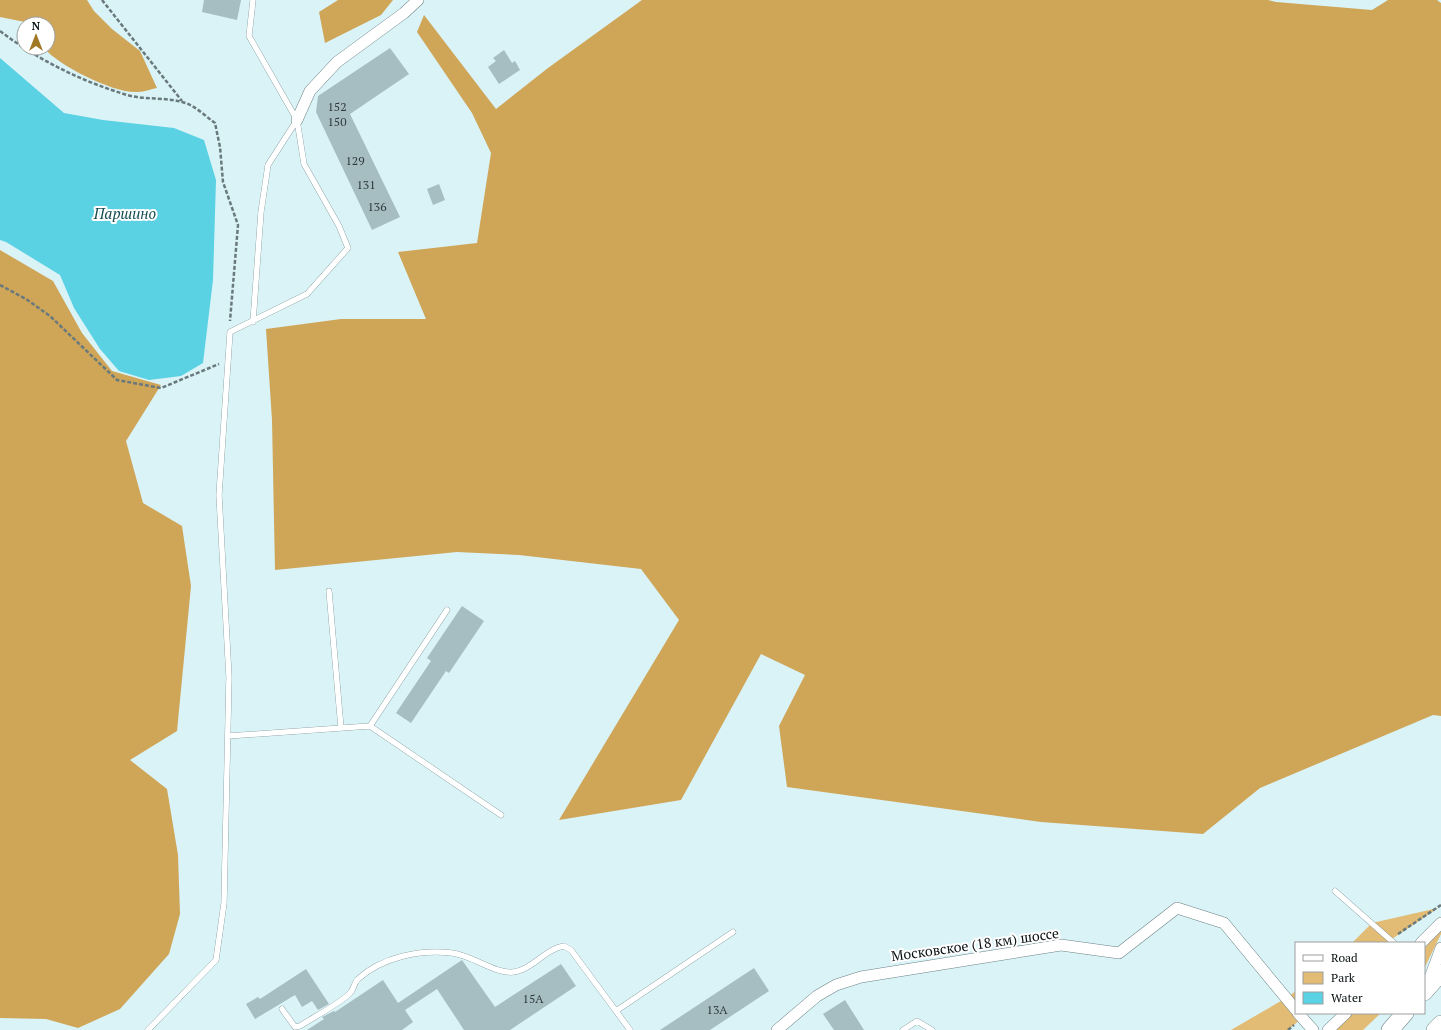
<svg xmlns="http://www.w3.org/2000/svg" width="1441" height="1030" font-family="'PT Serif',serif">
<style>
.green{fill:#e2bb74}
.forest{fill:#cfa557}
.water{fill:#5bd2e4}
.building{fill:#a6bdc1}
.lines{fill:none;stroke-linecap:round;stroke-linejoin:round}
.lane-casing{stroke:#6d8387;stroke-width:6}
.street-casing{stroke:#6d8387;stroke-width:12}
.primary-casing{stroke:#6d8387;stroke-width:18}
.path{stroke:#6a7a7c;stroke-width:2.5;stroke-dasharray:4 2;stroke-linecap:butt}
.lane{stroke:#fff;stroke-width:5.5}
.street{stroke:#fff;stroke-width:11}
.primary{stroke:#fff;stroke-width:17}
.labels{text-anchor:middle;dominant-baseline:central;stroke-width:4;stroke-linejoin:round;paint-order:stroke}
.number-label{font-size:12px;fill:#2f3a3c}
.street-label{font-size:14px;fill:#070f10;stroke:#fff}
.water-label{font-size:15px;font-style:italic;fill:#164b52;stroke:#fff}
</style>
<rect width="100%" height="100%" fill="#daf3f7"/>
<path class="green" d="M 1438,908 L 1386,943 L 1352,943 L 1372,923 Z
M 1441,931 L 1441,934 L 1424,969 L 1424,948 Z
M 1296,991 L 1296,1013 L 1308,1013 L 1288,1030 L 1231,1030 L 1286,998 Z
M 1353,1013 L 1381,1013 L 1363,1030 L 1333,1030 Z"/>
<path class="forest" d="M 0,0 L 87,0 L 94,11 L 112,29 L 140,51 L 157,88 C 151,89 144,92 138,92 C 115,94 59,66 44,48 L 48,48 L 48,24 L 35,24 L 0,17 Z
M 338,0 L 393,0 L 381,15 L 325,43 L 319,12 Z
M 642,0 L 1268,0 L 1276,2 L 1372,10 L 1388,0 L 1437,0 L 1441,3 L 1441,716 L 1433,715 L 1260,788 L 1203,834 L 1041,822 L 787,787 L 779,726 L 805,675 L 761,654 L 681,800 L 559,820 L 679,620 L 641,569 L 519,555 L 457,552 L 275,570 L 272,420 L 266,329 L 341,319 L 426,319 L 398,252 L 477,243 L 491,153 L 472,113 L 417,32 L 424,15 L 496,109 L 548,68 Z
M 0,250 L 53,281 L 82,333 L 112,371 L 161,385 L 126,441 L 143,503 L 182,526 L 191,586 L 177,731 L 130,760 L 167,789 L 178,855 L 180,914 L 169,954 L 120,1009 L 78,1028 L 46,1019 L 0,1018 Z"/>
<path class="water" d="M 0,58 L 64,113 L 103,120 L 174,128 L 204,140 L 216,180 L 213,280 L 203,363 L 181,376 L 149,380 L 119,371 L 100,349 L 74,308 L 60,275 L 6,242 L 0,240 Z"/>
<path class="building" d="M 204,0 L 241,0 L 237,20 L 202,12 Z
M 390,48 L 409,74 L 350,114 L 400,217 L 372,230 L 316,112 L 318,96 Z
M 504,50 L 512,63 L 515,61 L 520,70 L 499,84 L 488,67 L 496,61 L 493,58 Z
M 439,184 L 445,200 L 433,205 L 427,189 Z
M 462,606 L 484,621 L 449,673 L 446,671 L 411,723 L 396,713 L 431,661 L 427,658 Z
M 462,960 L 495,1007 L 561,964 L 576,986 L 510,1030 L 464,1030 L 437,989 L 405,1010 L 413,1022 L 402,1030 L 307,1030 L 324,1019 L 322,1017 L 334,1011 L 335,1012 L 383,980 L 398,1003 Z
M 754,968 L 769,991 L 710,1030 L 660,1030 Z
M 306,969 L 329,1004 L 318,1010 L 312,1001 L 302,1007 L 295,995 L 255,1019 L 246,1004 L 258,997 L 260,999 Z
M 845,1000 L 864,1030 L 834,1030 L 823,1014 Z"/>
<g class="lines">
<defs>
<path id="lane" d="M 253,322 L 261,212 L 268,165 L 297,120
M 329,591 L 341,728
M 370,726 L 447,610
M 228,736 L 370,726 L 501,815
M 1335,891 L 1394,943
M 282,1009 L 295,1027 L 300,1026 C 312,1018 343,1002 351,992 C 354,988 354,983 358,979 C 382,957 421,949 452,953 C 472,955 494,974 513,972 C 532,970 545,949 564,946 L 571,950 L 630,1030
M 616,1011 L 733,932
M 148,1030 L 216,960 L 224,903 L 229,677 L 219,495 L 230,332 L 307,294 L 348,248 L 339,226 L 304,164 L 297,120 L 249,36 L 253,0
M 903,1030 L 917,1021 L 932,1030"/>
<path id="street" d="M 297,120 L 310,91 L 337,62 L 404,13 L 418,0
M 1421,943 L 1441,923
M 1428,983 L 1441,948
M 1298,1013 L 1313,1030
M 777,1030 L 817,996 L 836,985 L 861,977 L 1061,945 L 1119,953 L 1177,908 L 1224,923 L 1296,1010
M 1328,1030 L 1346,1013"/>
<path id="primary" d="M 1424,992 L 1441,973
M 1390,1030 L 1405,1013
M 1435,1030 L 1441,1024"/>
</defs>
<use href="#lane" class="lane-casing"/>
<use href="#street" class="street-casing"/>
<use href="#primary" class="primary-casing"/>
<path class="path" d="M 102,0 L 182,101
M 0,31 C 38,60 81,81 127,95 C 145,100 164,97 182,102 C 195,105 205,116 215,123 L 220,147 L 223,182 L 238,225 L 230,321
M 0,285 L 26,299 L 50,316 L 117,380 L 161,388 L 219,364
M 1398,934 L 1441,905
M 1288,1030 L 1294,1025"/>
<use href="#lane" class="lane"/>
<use href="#street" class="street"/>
<use href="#primary" class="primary"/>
</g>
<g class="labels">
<g class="number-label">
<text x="337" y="106">152</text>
<text x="337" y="121">150</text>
<text x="355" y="160">129</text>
<text x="366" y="184">131</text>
<text x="377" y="206">136</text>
<text x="533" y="998">15А</text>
<text x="717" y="1009">13А</text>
</g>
<g class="street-label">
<text transform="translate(975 944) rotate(-8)">Московское (18 км) шоссе</text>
</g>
<g class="water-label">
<text x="125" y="213">Паршино</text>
</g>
</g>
<rect x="1295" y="942" width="130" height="72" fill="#ffffff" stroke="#9c9f9f"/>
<rect x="1303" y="955" width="20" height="6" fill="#ffffff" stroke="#9c9f9f"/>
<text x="1331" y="962" font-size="12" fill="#070f10">Road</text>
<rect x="1303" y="972" width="20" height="12" fill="#e2bb74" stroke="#9c9f9f"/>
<text x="1331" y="982" font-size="12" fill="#070f10">Park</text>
<rect x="1303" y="992" width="20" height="12" fill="#5bd2e4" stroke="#9c9f9f"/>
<text x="1331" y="1002" font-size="12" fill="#070f10">Water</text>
<g transform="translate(36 36)"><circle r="19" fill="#ffffff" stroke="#9c9f9f"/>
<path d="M0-3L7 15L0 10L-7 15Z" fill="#9f7725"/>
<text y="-6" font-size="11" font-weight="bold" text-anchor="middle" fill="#070f10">N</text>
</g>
</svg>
